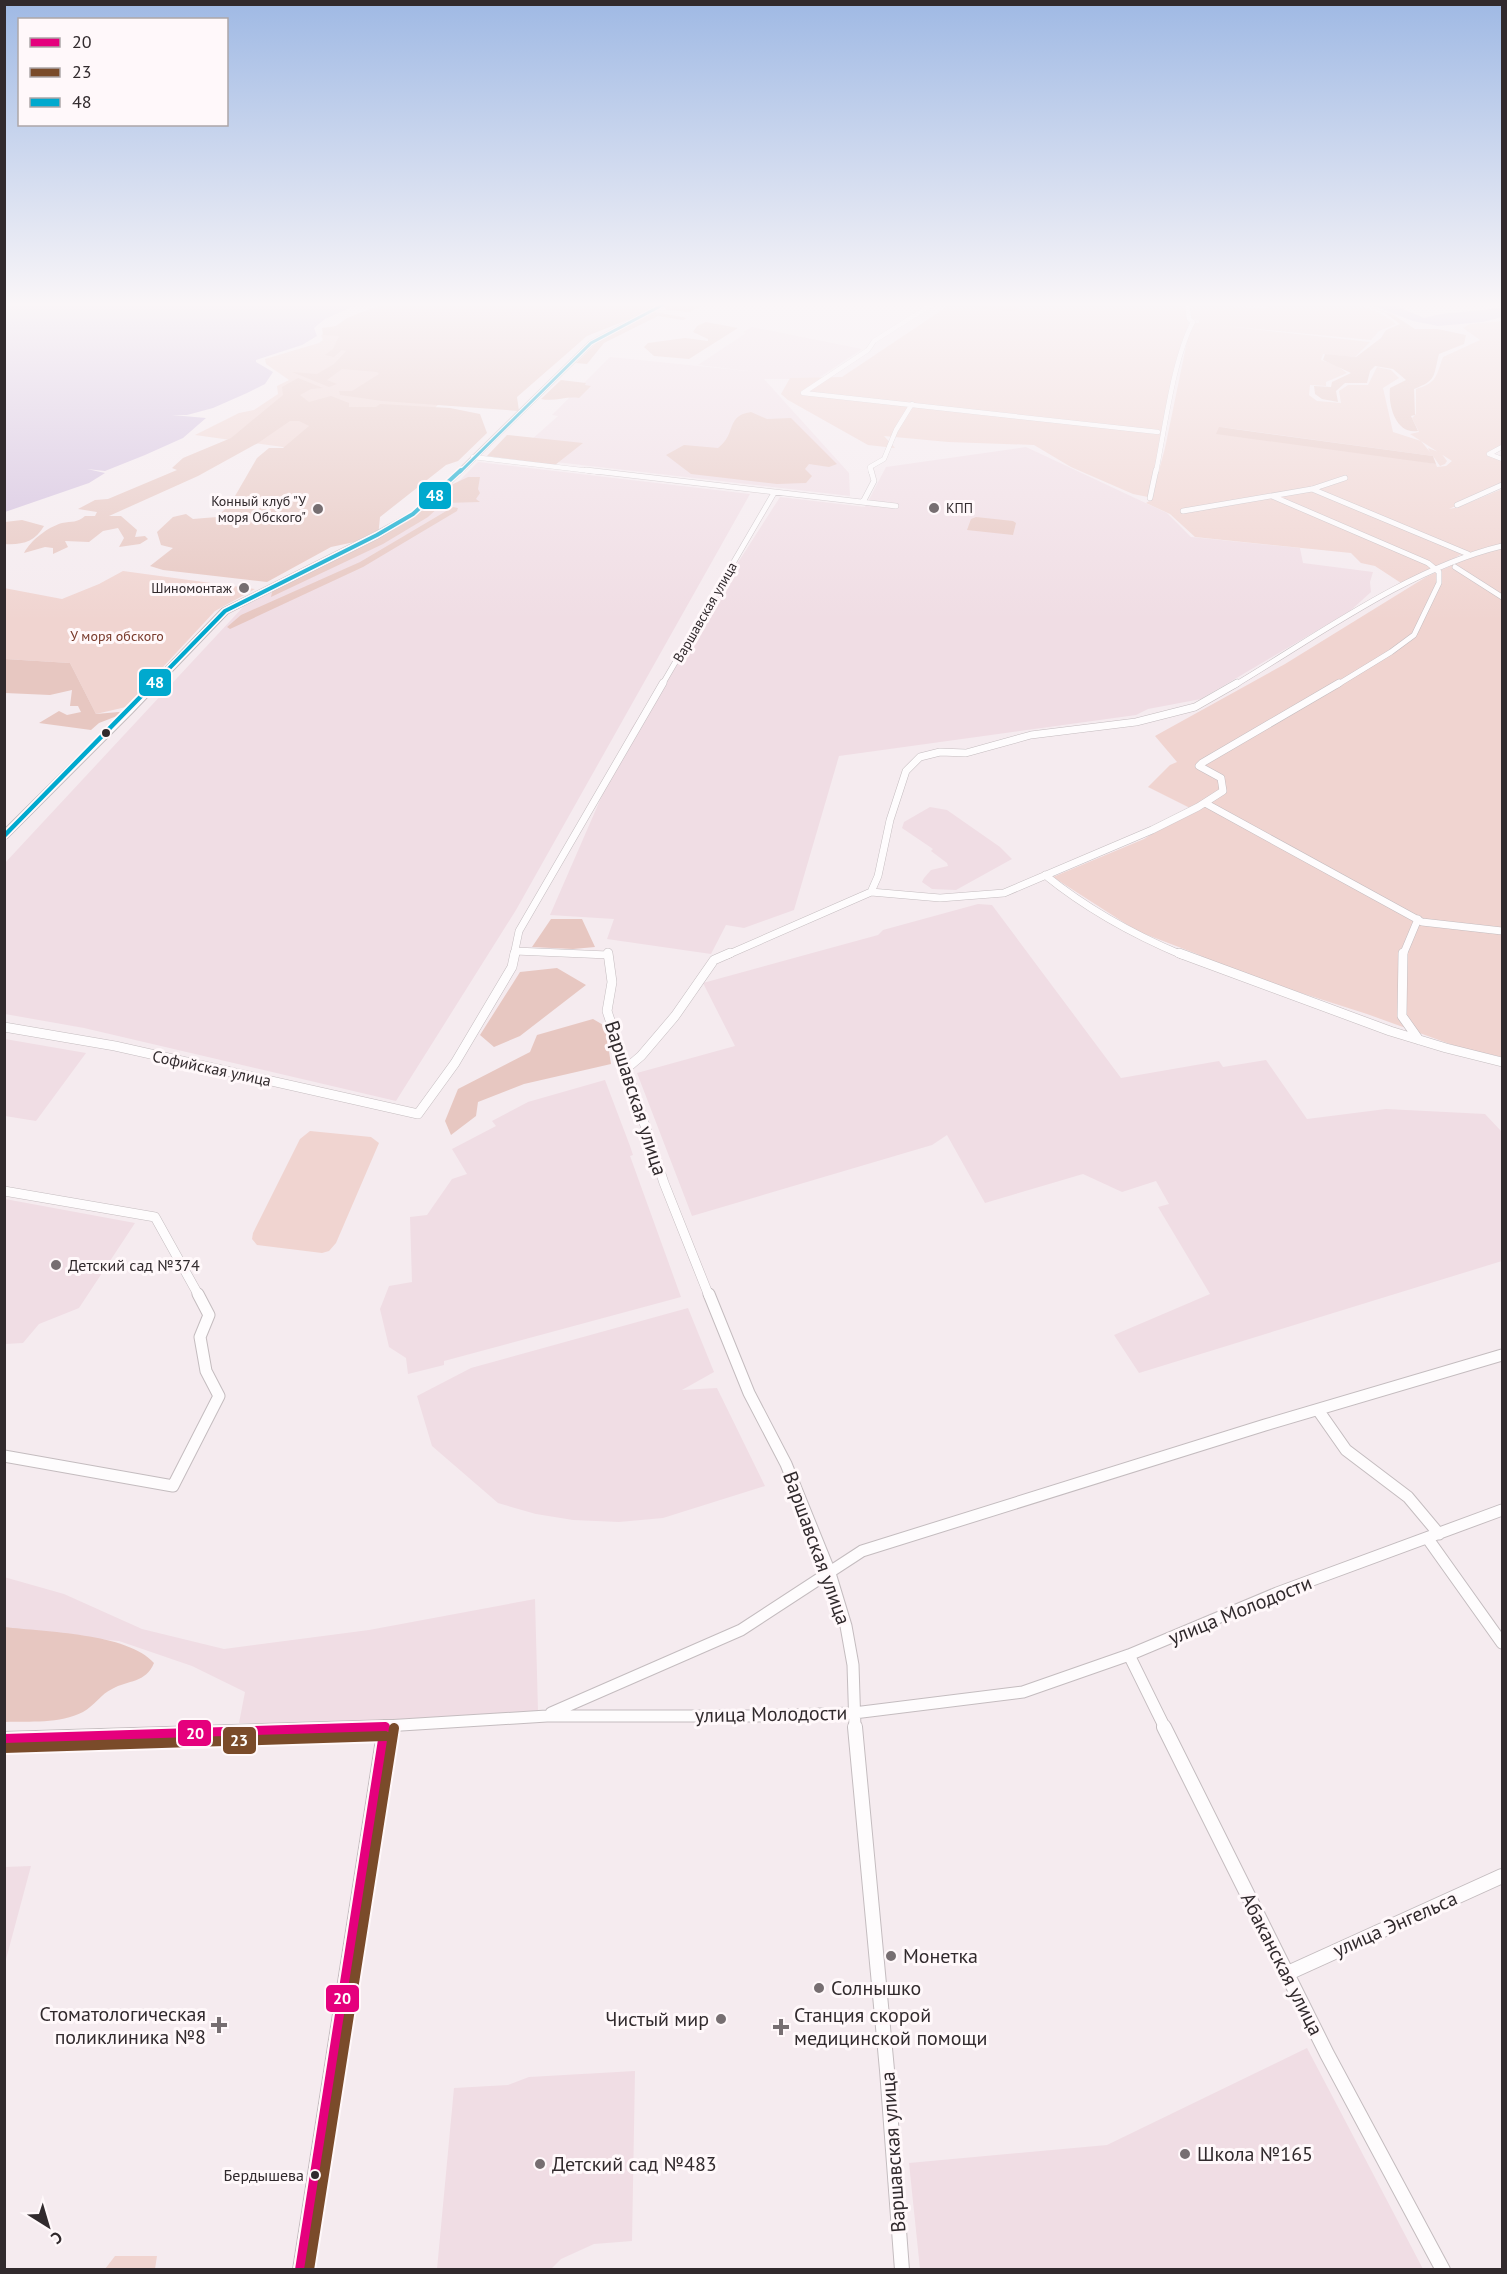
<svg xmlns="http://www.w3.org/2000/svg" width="1507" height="2274" font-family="'PT Sans',sans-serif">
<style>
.built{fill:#f0dde4}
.green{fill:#f0d4d0}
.forest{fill:#e7c7c1}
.water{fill:#d3c0de}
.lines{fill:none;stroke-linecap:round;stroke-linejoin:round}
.minor-far5-casing{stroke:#c4bcbf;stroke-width:5}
.minor-far4-casing{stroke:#c4bcbf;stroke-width:6}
.minor-far3-casing{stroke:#c4bcbf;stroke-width:8}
.minor-far2-casing{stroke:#c4bcbf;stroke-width:10}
.minor-far1-casing{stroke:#c4bcbf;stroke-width:13}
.minor-casing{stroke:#c4bcbf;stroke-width:16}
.major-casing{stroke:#c4bcbf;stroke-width:2}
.minor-far5{stroke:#fefcfd;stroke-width:4.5}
.minor-far4{stroke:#fefcfd;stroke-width:5}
.minor-far3{stroke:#fefcfd;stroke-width:7}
.minor-far2{stroke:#fefcfd;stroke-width:9}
.minor-far1{stroke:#fefcfd;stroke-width:11}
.minor{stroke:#fefcfd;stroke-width:14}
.major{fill:#fefcfd;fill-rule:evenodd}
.bus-1-far1-casing{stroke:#fff8fa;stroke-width:12}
.bus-1-casing{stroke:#fff8fa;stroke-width:14}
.bus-2-casing{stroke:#fff8fa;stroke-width:14}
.bus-3-far2-casing{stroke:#fff8fa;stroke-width:5}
.bus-3-far1-casing{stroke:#fff8fa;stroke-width:7}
.bus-3-casing{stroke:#fff8fa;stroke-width:8}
.bus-1-far1{stroke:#e5007d;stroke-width:8}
.bus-1{stroke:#e5007d;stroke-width:10}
.bus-2{stroke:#7a4b2a;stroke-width:10}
.bus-3-far2{stroke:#00a9ce;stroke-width:3}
.bus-3-far1{stroke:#00a9ce;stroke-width:4}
.bus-3{stroke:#00a9ce;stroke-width:4.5}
.poi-dot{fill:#766e71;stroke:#fff8fa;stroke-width:2}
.bus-dot{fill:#312a2d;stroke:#fff8fa;stroke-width:2}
.labels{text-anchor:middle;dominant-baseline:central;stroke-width:6;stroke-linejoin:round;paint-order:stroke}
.far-poi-label{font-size:14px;fill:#312a2d;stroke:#fff8fa;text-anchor:end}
.far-street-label{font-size:14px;fill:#312a2d;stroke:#fff8fa}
.far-park-label{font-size:14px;fill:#793a2b;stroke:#fff8fa}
.street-label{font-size:16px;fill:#312a2d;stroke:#fff8fa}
.poi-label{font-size:16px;fill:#312a2d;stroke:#fff8fa;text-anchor:start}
.near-bus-label{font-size:16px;fill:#312a2d;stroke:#fff8fa;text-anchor:end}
.near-street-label{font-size:20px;fill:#312a2d;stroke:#fff8fa}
.near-poi-label{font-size:20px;fill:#312a2d;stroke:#fff8fa;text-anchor:start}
.line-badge{stroke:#fff8fa;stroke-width:2}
.badge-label{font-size:16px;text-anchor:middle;font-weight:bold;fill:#fff}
</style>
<rect width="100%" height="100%" fill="#f5ebef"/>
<path class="built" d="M 752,327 L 862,349 L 817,379 L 764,379 L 849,473 L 850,496 L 512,457 L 558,416 L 552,415 L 610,357 L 757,372 L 698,365 L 746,333 L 743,332 Z
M 1026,447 L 1167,513 L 1191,537 L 1300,548 L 1303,563 L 1373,572 L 1370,582 L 1371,592 L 1350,611 L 1201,699 L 1148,709 L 1136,715 L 839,756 L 794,910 L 744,928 L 726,925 L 711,954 L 607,939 L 614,919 L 550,915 L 631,729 L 780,497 L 865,507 L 886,467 Z
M 478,462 L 750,494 L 516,910 L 396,1101 L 84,1028 L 5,1014 L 4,864 L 244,606 L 409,523 L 438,502 Z
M 930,807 L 947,810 L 1000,847 L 1012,859 L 956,890 L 932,889 L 922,882 L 924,878 L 931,870 L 948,866 L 947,863 L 931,851 L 933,849 L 902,828 L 904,822 Z
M 978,904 L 992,905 L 1121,1078 L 1219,1061 L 1223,1067 L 1266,1060 L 1307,1119 L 1386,1109 L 1485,1114 L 1502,1132 L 1502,1261 L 1139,1373 L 1114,1335 L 1210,1294 L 1158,1207 L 1169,1204 L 1156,1181 L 1122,1192 L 1083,1174 L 985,1203 L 947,1135 L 932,1145 L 692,1216 L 637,1073 L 735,1046 L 703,983 L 878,935 L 883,930 Z
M 5,1039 L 86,1053 L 36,1121 L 5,1116 Z
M 605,1080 L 630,1146 L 633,1155 L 630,1156 L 681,1297 L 444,1361 L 444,1365 L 408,1374 L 406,1358 L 389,1347 L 380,1309 L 389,1286 L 412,1282 L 410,1217 L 427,1215 L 452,1179 L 467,1174 L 452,1149 L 496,1126 L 492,1121 L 528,1102 Z
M 5,1199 L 135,1223 L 79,1308 L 39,1324 L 23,1343 L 5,1344 Z
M 688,1308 L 714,1372 L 682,1390 L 717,1388 L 765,1486 L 663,1518 L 619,1522 L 573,1520 L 536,1514 L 498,1503 L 432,1446 L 417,1396 L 471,1368 Z
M 4,1577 L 64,1594 L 142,1629 L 224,1649 L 369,1630 L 535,1599 L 538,1711 L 367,1725 L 239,1723 L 245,1692 L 192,1666 L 119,1641 L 35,1633 L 5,1634 Z
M 31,1866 L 5,1963 L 5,1867 Z
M 1307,2048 L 1423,2269 L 920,2269 L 909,2163 L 1107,2145 Z
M 635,2071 L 632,2241 L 594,2244 L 561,2259 L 551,2269 L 437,2269 L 454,2088 L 508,2085 L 529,2077 Z"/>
<path class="green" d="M 954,302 L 1232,302 L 1232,306 L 1266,309 L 1265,302 C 1308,302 1361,294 1396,324 L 1379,331 L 1371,340 L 1216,325 L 1370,342 L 1355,357 L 1323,354 L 1321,360 L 1336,365 L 1347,373 L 1326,382 L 1326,386 L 1310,385 L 1309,395 L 1317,401 L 1341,403 L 1339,391 L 1348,385 L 1368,385 L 1377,367 L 1391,370 L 1399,378 L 1383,388 L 1393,432 L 1421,441 L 1430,452 L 1428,448 L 1441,453 L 1447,461 L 1445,464 L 1440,466 L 1433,456 L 1220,427 L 1436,464 L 1437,467 L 1446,466 L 1452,461 L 1410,434 L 1419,432 L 1412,418 L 1416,414 L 1416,389 C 1437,383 1436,376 1443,357 L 1480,340 L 1463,328 L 1470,324 L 1502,321 L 1502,446 L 1487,454 L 1502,460 L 1502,485 L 1449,509 L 1459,507 L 1502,489 L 1502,544 L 1460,555 L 1440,566 L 1429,569 L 1401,583 L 1375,566 L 1361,563 L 1351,553 L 1195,537 L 1170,514 L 1146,503 L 1151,500 L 1165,448 L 1189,332 L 1195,323 L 1199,323 L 1199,320 L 1187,319 L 1189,323 L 1181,348 L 1148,497 L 1133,494 L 1071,467 L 1034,445 L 948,442 L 884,436 L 895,448 L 868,445 L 788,400 L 781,394 L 790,378 L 842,377 Z
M 327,332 L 480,367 L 377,460 L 195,435 L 239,413 L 254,410 L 278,394 L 277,386 L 289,380 L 266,364 L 265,359 L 319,343 L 323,340 L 321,335 Z
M 1502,547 L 1502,1057 L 1461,1048 L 1367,1014 L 1232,971 L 1197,954 L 1137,931 L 1053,877 L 1144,839 L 1192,809 L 1148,787 L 1170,765 L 1177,762 L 1155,736 L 1285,664 L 1426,577 L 1466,559 Z
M 123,571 L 255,589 L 215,611 L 126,707 L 96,714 L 70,663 L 5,659 L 4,588 L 62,599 L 99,584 Z
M 310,1131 L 371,1137 L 379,1143 L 336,1243 L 329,1251 L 322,1253 L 257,1245 L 252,1239 L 253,1233 L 300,1139 Z
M 115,2256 L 157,2256 L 155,2269 L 105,2269 Z"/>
<path class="forest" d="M 388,302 L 708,302 L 690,312 L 666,310 L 665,307 L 668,304 L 587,336 L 517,397 L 519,411 L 382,401 L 340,395 L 339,391 L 352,391 L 379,374 L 377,372 L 342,369 L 327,380 L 337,384 L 329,387 L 292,372 L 317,374 L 334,364 L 346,351 L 342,350 L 334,357 L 325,355 L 333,349 L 339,336 L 323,335 L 322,328 L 336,326 L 347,318 Z
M 953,302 L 961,303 L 1019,302 L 1014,305 L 1017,309 L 1015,311 L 1010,311 L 951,305 Z
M 1370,307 L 1392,314 L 1415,329 L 1437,329 L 1466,335 L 1464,344 L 1439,354 C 1433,377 1437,380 1414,389 L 1415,415 L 1411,416 L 1418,431 C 1396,435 1388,406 1390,388 L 1406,380 L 1393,369 L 1375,366 L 1370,371 L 1367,383 L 1345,383 L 1336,391 L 1338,402 L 1322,399 L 1315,394 L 1314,386 L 1331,387 L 1332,382 L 1351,373 L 1323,360 L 1325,354 L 1356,357 L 1381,338 L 1386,330 L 1400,324 L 1385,313 Z
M 655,312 L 687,318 L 683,320 L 658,316 L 604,343 L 587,364 L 576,363 L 597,342 Z
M 706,322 L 738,328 L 689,359 L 654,356 L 644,347 L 648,343 L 685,338 L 708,341 L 708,339 L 693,332 L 697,326 Z
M 298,378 L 323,388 L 311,389 L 300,395 L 309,402 L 331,396 L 349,403 L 349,407 L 376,407 L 380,404 L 450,408 L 480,414 L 487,433 L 458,461 L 446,465 L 380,517 L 378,537 L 331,547 L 267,582 L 163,570 L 150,566 L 173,548 L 161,545 L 157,532 L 173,517 L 186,514 L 193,519 L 217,517 L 231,503 L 257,458 L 269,448 L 283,448 L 309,426 L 299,421 L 290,421 L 258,443 L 198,476 L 109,516 L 121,516 L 137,530 L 135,537 L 145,536 L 148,539 L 140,544 L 119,547 L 124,538 L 118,528 L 103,531 L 89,542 L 65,541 L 68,547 L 53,554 L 53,548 L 45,547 L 24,553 C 31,540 48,527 62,523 C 72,521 77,523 85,516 L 95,516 L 97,512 L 78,509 L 95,500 L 108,499 L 177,470 L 172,468 L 183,458 L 231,438 L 283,395 L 282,387 Z
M 561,380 L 586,383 L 585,385 L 591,386 L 579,398 C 565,396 555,402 541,399 Z
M 751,412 L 767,419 L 791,418 L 837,464 L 829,467 L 809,464 L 805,469 L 812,476 L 806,483 L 777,484 L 691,474 L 666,455 L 684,445 L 718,448 C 737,434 725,416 751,412 Z
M 1219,427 L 1433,456 L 1436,464 L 1216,434 Z
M 507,435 L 583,443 L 555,465 L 487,456 Z
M 468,477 L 480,477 L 478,489 L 480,493 L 476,499 L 480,502 L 444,503 L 436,500 L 451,485 Z
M 431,504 L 440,506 L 428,517 L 383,544 L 271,597 L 273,588 L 373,541 Z
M 453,507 L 458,508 L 457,511 L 363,567 L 230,629 L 227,627 L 241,615 L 360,562 Z
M 976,517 L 1013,521 L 1016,523 L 1013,535 L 967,530 L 971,519 Z
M 22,520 L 44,526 C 35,542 22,545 5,544 L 5,522 Z
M 5,659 L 70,663 L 96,714 L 130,711 L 99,723 L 91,730 L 39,723 L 59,711 L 67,715 L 81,712 L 78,706 L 70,706 L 72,690 L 50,695 L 5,693 Z
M 551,919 L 582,919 L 595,947 L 573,949 L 532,947 Z
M 557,968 L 586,985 L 520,1036 L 494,1047 L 480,1035 L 520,972 Z
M 593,1019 L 605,1026 L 611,1064 L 524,1084 L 478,1102 L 476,1116 L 451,1135 L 445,1121 L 458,1089 L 530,1052 L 537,1035 Z
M 5,1627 C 44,1632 128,1633 154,1663 C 146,1683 128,1680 112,1689 C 101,1694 94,1706 83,1712 C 60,1724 29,1721 5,1722 Z"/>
<path class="water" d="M 5,302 L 363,302 L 325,319 L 314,328 L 317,336 L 302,345 L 256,360 L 256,362 L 273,372 L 265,384 L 247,393 L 213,408 L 187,415 L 172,415 L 206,418 L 183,438 L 145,455 L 105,471 L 87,469 L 105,473 L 89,483 L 5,512 Z
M 1363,302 L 1387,302 L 1424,318 L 1441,314 L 1502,308 L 1502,317 L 1483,322 L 1438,326 L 1413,321 Z"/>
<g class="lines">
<defs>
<path id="minor-far5" d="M 936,302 L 874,341 L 868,350 L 803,393 L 1158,432
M 1489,454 L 1502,447
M 1489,454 L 1502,459
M 473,457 L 599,472
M 871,472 L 870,467 L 884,459 L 896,430 L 912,404
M 1156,472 C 1165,428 1173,360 1193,322 L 1189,319 L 1187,302"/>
<path id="minor-far4" d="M 586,470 L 896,506
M 1312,489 L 1468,554
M 1272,496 L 1428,563 L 1439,572 L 1439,583 L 1414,635 L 1391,652 L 1337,685
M 1150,498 L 1156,470
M 863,502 L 874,481 L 871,470
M 1457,505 L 1502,485
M 1183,511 L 1312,489 L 1345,478
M 1455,567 L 1502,597
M 662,685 L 774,493
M 1235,685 C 1317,636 1410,568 1502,546"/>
<path id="minor-far3" d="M 1205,803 L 1422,922 L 1502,931
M 1045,875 C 1087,909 1132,934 1182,955
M 871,892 L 878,876 L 890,820 L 906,771 L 920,757 L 940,752 L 966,753 L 1031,735 L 1136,722 L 1195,707 L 1237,683
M 515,951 L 608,955
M 514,955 L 519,931 L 663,683
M 727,955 L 871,892 L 940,898 L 1004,893 L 1152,830 L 1198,807 L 1223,791 L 1221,778 L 1199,766 L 1202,763 L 1339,683
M 1403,955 L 1418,919"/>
<path id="minor-far2" d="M 608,953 L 612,982 L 607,1011 L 664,1183 L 709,1296
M 1179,953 L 1390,1031 L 1446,1048 L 1502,1062
M 1403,953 L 1402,1016 L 1419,1040
M 4,1027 L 115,1046 L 418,1114 L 455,1063 L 512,967 L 515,953
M 628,1067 L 641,1056 L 675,1016 L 714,960 L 730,953
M 4,1191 L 155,1217 L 199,1296"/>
<path id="minor-far1" d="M 709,1294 L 749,1393 L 786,1464 L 829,1570 L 846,1626 L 853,1665 L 855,1728
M 1318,1410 L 1346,1450 L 1408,1497 L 1439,1534
M 4,1456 L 173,1486 L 219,1396 L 206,1371 L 200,1337 L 209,1315 L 198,1294
M 1428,1539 L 1502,1643
M 1129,1655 L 1165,1728
M 551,1713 L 741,1630 L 862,1551 L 1265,1425 L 1502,1355
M 353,1728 L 547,1716 L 758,1716 L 854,1713 L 1023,1692 L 1129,1655 L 1277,1593 L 1502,1510"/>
<path id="minor" d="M 855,1727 L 887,2070 L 902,2270
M 1164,1727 L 1327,2054 L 1443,2270
M 4,1739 L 392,1727
M 1288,1973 L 1502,1876
M 300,2270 L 385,1727"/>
<path id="major" d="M 664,302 L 671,302 L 593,344 L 440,494 L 415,515 L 380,537 L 228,613 L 132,713 L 7,838 L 4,839 L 4,830 L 126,709 L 222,609 L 374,533 L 411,513 L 436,492 L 589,342 Z"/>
</defs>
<use href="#minor-far5" class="minor-far5-casing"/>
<use href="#minor-far4" class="minor-far4-casing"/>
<use href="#minor-far3" class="minor-far3-casing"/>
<use href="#minor-far2" class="minor-far2-casing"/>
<use href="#minor-far1" class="minor-far1-casing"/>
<use href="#minor" class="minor-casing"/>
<use href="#major" class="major-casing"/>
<use href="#minor-far5" class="minor-far5"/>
<use href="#minor-far4" class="minor-far4"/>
<use href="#minor-far3" class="minor-far3"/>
<use href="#minor-far2" class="minor-far2"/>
<use href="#minor-far1" class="minor-far1"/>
<use href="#minor" class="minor"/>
<use href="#major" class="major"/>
<defs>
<path id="bus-1-far1" d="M 353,1728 L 385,1727"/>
<path id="bus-1" d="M 4,1739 L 385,1727
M 300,2270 L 385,1727"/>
<path id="bus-2" d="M 4,1748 L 385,1736
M 309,2270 L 394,1728"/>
<path id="bus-3-far2" d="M 460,472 L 591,343 L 668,302"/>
<path id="bus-3-far1" d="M 153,685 L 225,611 L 377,535 L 413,514 L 461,470"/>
<path id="bus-3" d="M 4,836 L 154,683"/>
</defs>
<use href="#bus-1-far1" class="bus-1-far1-casing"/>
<use href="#bus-1" class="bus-1-casing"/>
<use href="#bus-2" class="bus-2-casing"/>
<use href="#bus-3-far2" class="bus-3-far2-casing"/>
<use href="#bus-3-far1" class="bus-3-far1-casing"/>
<use href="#bus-3" class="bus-3-casing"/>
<use href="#bus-1-far1" class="bus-1-far1"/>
<use href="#bus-1" class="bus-1"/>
<use href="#bus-2" class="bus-2"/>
<use href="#bus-3-far2" class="bus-3-far2"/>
<use href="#bus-3-far1" class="bus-3-far1"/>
<use href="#bus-3" class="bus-3"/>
</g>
<linearGradient id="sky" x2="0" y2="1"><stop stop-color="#9fb9e4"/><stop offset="0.49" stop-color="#faf6f8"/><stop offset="1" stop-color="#faf6f8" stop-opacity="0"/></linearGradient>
<rect width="1507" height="621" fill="url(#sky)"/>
<g class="poi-dot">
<circle cx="934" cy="508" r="6"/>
<circle cx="318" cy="509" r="6"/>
<circle cx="244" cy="588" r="6"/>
<circle cx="56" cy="1265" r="6"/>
<circle cx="891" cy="1956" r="6"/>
<circle cx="819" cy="1988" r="6"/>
<circle cx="721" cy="2019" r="6"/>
<path d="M216 2016h6v6h6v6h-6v6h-6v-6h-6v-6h6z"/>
<path d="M778 2018h6v6h6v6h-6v6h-6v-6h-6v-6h6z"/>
<circle cx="1185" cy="2154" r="6"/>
<circle cx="540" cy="2164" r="6"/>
</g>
<g class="bus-dot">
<circle cx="106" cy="733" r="5"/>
<circle cx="315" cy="2175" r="5"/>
</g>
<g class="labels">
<g class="far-poi-label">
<text x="306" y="501">Конный клуб "У<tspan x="306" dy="16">моря Обского"</tspan></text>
<text x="946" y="508" text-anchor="start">КПП</text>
<text x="232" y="588">Шиномонтаж</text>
</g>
<g class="far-street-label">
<text transform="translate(705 612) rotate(-60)">Варшавская улица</text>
</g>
<g class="far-park-label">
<text x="117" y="636">У моря обского</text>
</g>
<g class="street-label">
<text transform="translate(212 1068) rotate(12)">Софийская улица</text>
</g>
<g class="poi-label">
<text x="68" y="1265">Детский сад №374</text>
</g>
<g class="near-bus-label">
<text x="304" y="2175">Бердышева</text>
</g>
<g class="near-street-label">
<text transform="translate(636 1098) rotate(72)">Варшавская улица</text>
<text transform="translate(817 1548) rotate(70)">Варшавская улица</text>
<text transform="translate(1240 1610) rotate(-22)">улица Молодости</text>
<text transform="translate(771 1714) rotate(-1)">улица Молодости</text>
<text transform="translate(1395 1924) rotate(-24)">улица Энгельса</text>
<text transform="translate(1282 1964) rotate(63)">Абаканская улица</text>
<text transform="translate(893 2152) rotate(-94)">Варшавская улица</text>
</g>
<g class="near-poi-label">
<text x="903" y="1956">Монетка</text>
<text x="831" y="1988">Солнышко</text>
<text x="206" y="2014" text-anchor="end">Стоматологическая<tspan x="206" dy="23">поликлиника №8</tspan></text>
<text x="794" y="2015">Станция скорой<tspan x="794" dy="23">медицинской помощи</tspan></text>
<text x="709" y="2019" text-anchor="end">Чистый мир</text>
<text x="1197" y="2154">Школа №165</text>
<text x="552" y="2164">Детский сад №483</text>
</g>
</g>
<g class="line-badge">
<rect x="418" y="481" width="34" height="29" rx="6" fill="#00a9ce"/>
<rect x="138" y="668" width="34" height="29" rx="6" fill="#00a9ce"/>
<rect x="177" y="1719" width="35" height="28" rx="6" fill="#e5007d"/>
<rect x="222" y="1726" width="35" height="29" rx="6" fill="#7a4b2a"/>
<rect x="325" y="1984" width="35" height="29" rx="6" fill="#e5007d"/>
</g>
<g class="badge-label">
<text x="435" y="501">48</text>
<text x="155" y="688">48</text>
<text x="195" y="1739">20</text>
<text x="239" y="1746">23</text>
<text x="342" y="2004">20</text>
</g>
<rect width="1507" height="2274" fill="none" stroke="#312a2d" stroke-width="12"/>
<rect x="18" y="18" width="210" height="108" fill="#fff8fa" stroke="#ada6a8" stroke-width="1.5"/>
<rect x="30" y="38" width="30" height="9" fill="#e5007d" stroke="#ada6a8" stroke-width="1.5"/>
<text x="72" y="48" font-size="18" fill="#312a2d">20</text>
<rect x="30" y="68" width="30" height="9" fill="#7a4b2a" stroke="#ada6a8" stroke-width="1.5"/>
<text x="72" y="78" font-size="18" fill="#312a2d">23</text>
<rect x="30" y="98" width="30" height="9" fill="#00a9ce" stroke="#ada6a8" stroke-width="1.5"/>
<text x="72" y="108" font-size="18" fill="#312a2d">48</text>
<g transform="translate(48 2226) rotate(143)" stroke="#fff8fa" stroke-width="4.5" paint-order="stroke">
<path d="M0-4.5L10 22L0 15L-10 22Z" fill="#312a2d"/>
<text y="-9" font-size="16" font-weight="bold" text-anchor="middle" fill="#312a2d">С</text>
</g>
</svg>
